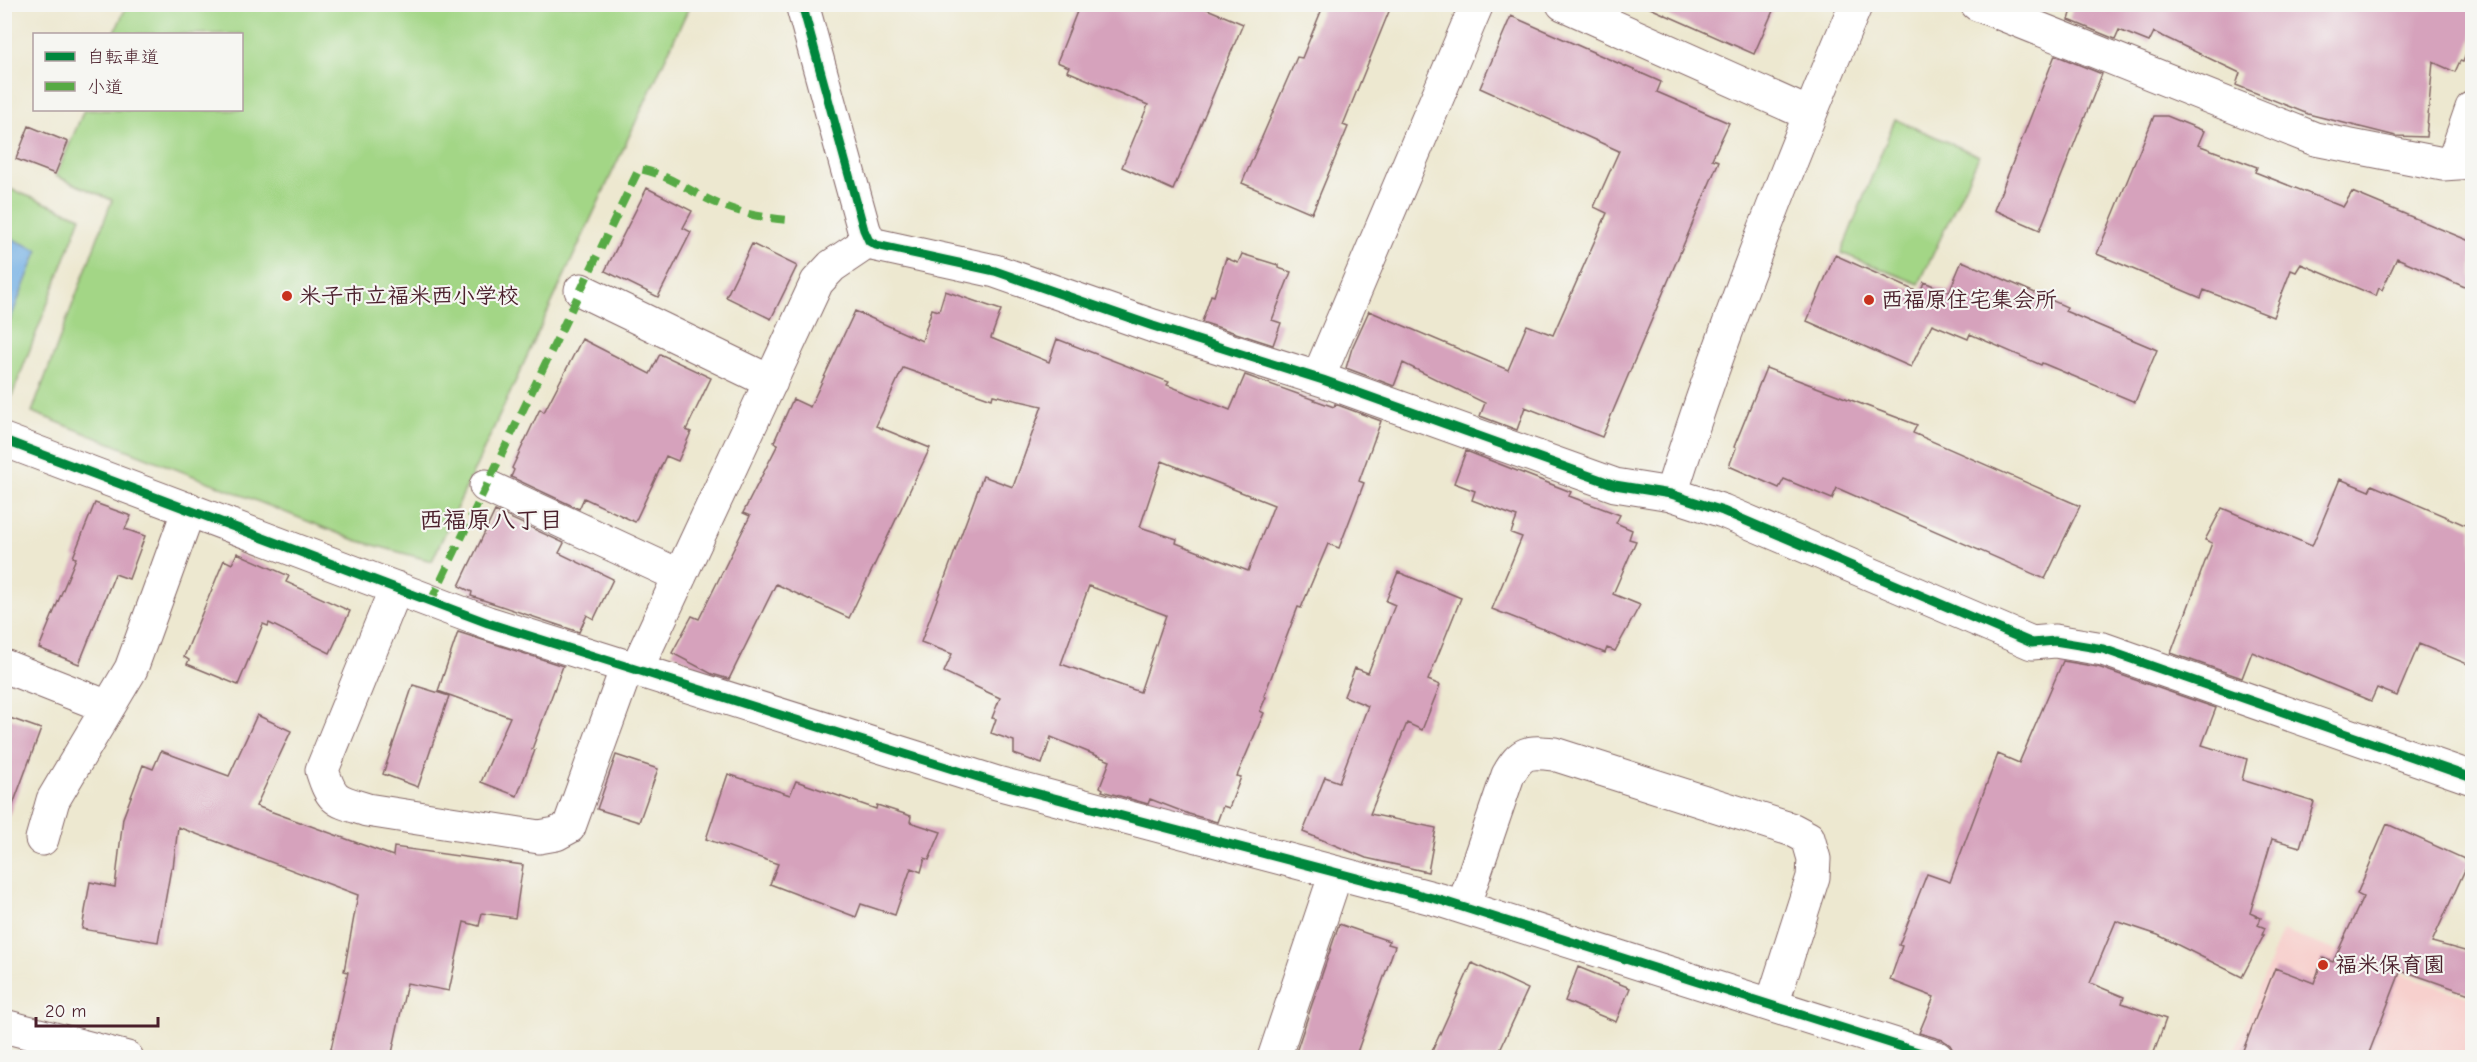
<svg xmlns="http://www.w3.org/2000/svg" width="2477" height="1062" font-family="'Comic Neue','Klee One',sans-serif">
<style>
.built{fill:#f7d0cd}
.green{fill:#a3d686;stroke:#767a58;stroke-width:1.5}
.water{fill:#72afe4;stroke:#5e6788;stroke-width:1.5}
.building{fill:#d6a2bc;fill-rule:evenodd}
.lines{fill:none;stroke-linecap:round;stroke-linejoin:round}
.minor-casing{stroke:#836565;stroke-width:35}
.minor{stroke:#fff;stroke-width:33}
.quiet{stroke:#57aa44;stroke-width:8;stroke-dasharray:15 8;stroke-linecap:butt}
.cycleway-casing{stroke:#f6f6f2;stroke-width:13}
.cycleway{stroke:#00873e;stroke-width:9}
.poi-dot{fill:#c8321e;stroke:#f6f6f2;stroke-width:2}
.labels{text-anchor:middle;dominant-baseline:central;stroke-width:4.5;stroke-linejoin:round;paint-order:stroke}
.poi-label{font-size:22px;font-weight:bold;fill:#4a1f2b;stroke:#f6f6f2;text-anchor:start}
.neighbourhood-label{font-size:24px;font-weight:bold;fill:#4a1f2b;stroke:#f6f6f2}
</style>
<rect width="100%" height="100%" fill="#f6f6f2"/>
<filter id="ink" filterUnits="userSpaceOnUse"><feTurbulence type="fractalNoise" baseFrequency=".0167" numOctaves="2"/><feDisplacementMap in="SourceGraphic" scale="12" xChannelSelector="R" yChannelSelector="G"/><feConvolveMatrix kernelMatrix="1 2 1 2 8 2 1 2 1" color-interpolation-filters="sRGB"/></filter>
<filter id="wash" filterUnits="userSpaceOnUse"><feTurbulence type="fractalNoise" baseFrequency=".008" numOctaves="4" result="noise"/><feDisplacementMap in="SourceGraphic" scale="24" xChannelSelector="R" yChannelSelector="G"/><feGaussianBlur stdDeviation="1.35" result="paint"/><feColorMatrix in="noise" values="0 0 0 0 0 0 0 0 0 0 0 0 0 0 0 0 0 1.4 0 .05"/><feComposite in="paint" operator="in"/></filter>
<g filter="url(#wash)">
<rect width="100%" height="100%" fill="#ede8d0"/>
<path class="built" d="M 2282,931 L 2472,999 L 2472,1057 L 2232,1058 Z"/>
<path class="green" d="M 127,5 L 690,5 L 432,561 L 355,540 L 32,412 L 112,200 L 56,176 L 84,110 L 242,110 L 242,34 L 114,34 Z
M 1895,119 L 1979,156 L 1919,284 L 1841,253 Z
M 5,187 L 81,217 L 5,414 Z"/>
<path class="water" d="M 5,236 L 38,250 L 5,333 Z"/>
<g id="blocks">
<path class="building" d="M 1080,4 L 1195,4 L 1243,24 L 1173,190 L 1122,167 L 1148,105 L 1067,71 L 1069,67 L 1057,62 Z
M 1324,4 L 1392,4 L 1343,125 L 1348,127 L 1312,213 L 1242,183 L 1297,57 L 1302,58 Z
M 1641,4 L 1776,4 L 1754,54 Z
M 2060,4 L 2472,4 L 2472,39 L 2463,62 L 2460,61 L 2455,72 L 2433,62 L 2426,137 L 2396,136 L 2308,114 L 2236,85 L 2240,73 L 2154,32 L 2149,42 L 2119,30 L 2115,39 L 2069,20 L 2072,10 Z
M 1511,16 L 1661,82 L 1657,92 L 1729,123 L 1712,159 L 1719,161 L 1602,437 L 1525,407 L 1517,430 L 1480,416 L 1485,403 L 1403,363 L 1394,386 L 1346,368 L 1352,348 L 1369,311 L 1508,370 L 1527,325 L 1553,335 L 1607,213 L 1594,207 L 1619,151 L 1480,88 Z
M 2055,55 L 2102,74 L 2040,230 L 1994,210 Z
M 2154,116 L 2167,116 L 2204,131 L 2198,145 L 2257,167 L 2255,172 L 2343,207 L 2352,192 L 2472,242 L 2472,290 L 2397,258 L 2382,290 L 2379,288 L 2376,296 L 2301,264 L 2296,272 L 2291,270 L 2273,317 L 2204,290 L 2201,298 L 2097,254 Z
M 29,126 L 68,142 L 55,174 L 16,159 Z
M 647,188 L 692,211 L 683,228 L 691,232 L 658,297 L 605,271 Z
M 752,244 L 797,266 L 771,319 L 726,297 Z
M 1242,254 L 1278,265 L 1278,268 L 1291,272 L 1272,320 L 1281,323 L 1273,345 L 1202,322 L 1211,295 L 1214,296 L 1226,258 L 1238,263 Z
M 1835,255 L 1920,293 L 1924,282 L 1949,292 L 1962,261 L 2067,307 L 2065,311 L 2157,350 L 2135,402 L 2042,363 L 2041,365 L 1970,334 L 1968,339 L 1932,324 L 1911,367 L 1807,321 Z
M 945,291 L 1001,310 L 991,338 L 1049,362 L 1057,339 L 1169,382 L 1167,385 L 1230,410 L 1245,375 L 1334,407 L 1335,404 L 1381,421 L 1359,481 L 1364,483 L 1339,548 L 1328,544 L 1301,608 L 1298,607 L 1264,696 L 1266,697 L 1260,711 L 1264,713 L 1237,776 L 1241,777 L 1229,808 L 1223,806 L 1217,822 L 1189,814 L 1150,799 L 1148,804 L 1102,791 L 1103,789 L 1100,787 L 1110,761 L 1051,737 L 1042,764 L 1014,754 L 1014,741 L 991,733 L 996,719 L 992,718 L 1000,698 L 944,672 L 952,654 L 921,642 L 983,476 L 1013,487 L 1042,406 L 993,395 L 992,399 L 903,368 L 876,426 L 930,448 L 849,618 L 776,584 L 729,679 L 712,674 L 672,653 L 692,616 L 699,619 L 750,516 L 743,513 L 778,444 L 774,442 L 793,399 L 810,407 L 855,311 L 922,341 L 932,309 L 939,311 ZM 1162,461 L 1274,505 L 1248,571 L 1176,543 L 1177,539 L 1140,527 ZM 1089,586 L 1166,615 L 1140,692 L 1061,664 Z
M 582,339 L 650,374 L 660,354 L 711,378 L 686,430 L 691,432 L 678,461 L 666,456 L 635,522 L 584,498 L 579,509 L 511,477 L 514,470 L 512,468 L 540,409 L 544,412 Z
M 1766,368 L 1917,425 L 1913,433 L 2080,506 L 2045,579 L 1837,488 L 1832,499 L 1784,479 L 1779,488 L 1729,466 L 1736,448 L 1734,447 Z
M 1466,451 L 1571,492 L 1569,496 L 1620,515 L 1616,523 L 1632,530 L 1629,539 L 1636,541 L 1613,594 L 1640,605 L 1615,651 L 1607,648 L 1605,653 L 1492,609 L 1522,537 L 1511,533 L 1517,517 L 1472,500 L 1475,491 L 1454,483 Z
M 2340,479 L 2369,491 L 2372,485 L 2472,528 L 2472,666 L 2419,644 L 2397,696 L 2377,688 L 2371,701 L 2252,652 L 2242,678 L 2171,653 L 2212,543 L 2205,540 L 2222,508 L 2312,546 Z
M 95,503 L 131,516 L 125,529 L 145,536 L 129,579 L 115,574 L 79,664 L 39,648 L 76,558 L 73,557 Z
M 495,511 L 564,543 L 559,553 L 613,579 L 594,619 L 587,615 L 579,632 L 471,596 L 472,592 L 459,586 Z
M 237,553 L 289,576 L 286,582 L 350,611 L 330,653 L 269,623 L 268,626 L 263,624 L 238,685 L 187,664 L 189,660 L 184,657 L 224,560 L 232,564 Z
M 1398,572 L 1461,598 L 1428,680 L 1440,685 L 1422,730 L 1407,723 L 1370,814 L 1436,828 L 1428,872 L 1366,858 L 1303,832 L 1325,777 L 1339,782 L 1368,706 L 1344,696 L 1355,668 L 1368,673 L 1395,605 L 1386,601 Z
M 458,632 L 563,666 L 532,749 L 535,750 L 517,796 L 481,782 L 510,717 L 438,691 Z
M 2063,661 L 2098,667 L 2216,708 L 2202,745 L 2247,759 L 2242,780 L 2314,802 L 2300,847 L 2272,839 L 2250,913 L 2261,918 L 2258,925 L 2265,928 L 2262,935 L 2264,935 L 2242,977 L 2158,935 L 2116,921 L 2090,983 L 2124,997 L 2122,1003 L 2166,1019 L 2152,1058 L 1969,1058 L 1954,1052 L 1950,1045 L 1943,1040 L 1919,1033 L 1934,997 L 1890,980 L 1902,946 L 1899,945 L 1927,874 L 1950,882 L 1998,754 L 2019,763 Z
M 413,685 L 449,696 L 418,787 L 383,774 Z
M 257,715 L 291,731 L 256,806 L 393,856 L 394,847 L 523,865 L 515,918 L 482,913 L 479,926 L 464,922 L 449,991 L 407,983 L 391,1058 L 329,1058 L 348,972 L 344,971 L 358,895 L 178,827 L 173,868 L 171,868 L 158,942 L 82,929 L 90,882 L 115,887 L 123,818 L 143,765 L 153,769 L 161,751 L 229,776 Z
M 4,716 L 41,729 L 8,818 L 4,817 Z
M 616,755 L 658,769 L 639,822 L 597,809 Z
M 728,774 L 790,795 L 796,781 L 876,809 L 877,805 L 911,816 L 910,822 L 941,832 L 929,860 L 925,858 L 921,872 L 911,868 L 895,915 L 861,904 L 856,917 L 770,884 L 778,864 L 706,839 Z
M 2387,824 L 2469,861 L 2432,942 L 2472,953 L 2472,995 L 2401,970 L 2367,1058 L 2240,1058 L 2275,968 L 2314,983 L 2323,958 L 2333,962 L 2363,897 L 2357,894 Z
M 1339,924 L 1389,941 L 1388,944 L 1395,946 L 1355,1058 L 1294,1058 Z
M 1472,963 L 1528,989 L 1496,1058 L 1429,1058 Z
M 1578,967 L 1630,988 L 1616,1022 L 1565,1001 Z"/>
</g>
</g>
<g filter="url(#ink)">
<use href="#blocks" fill-opacity="0" stroke="#836565" stroke-width="1.5"/>
<g class="lines">
<defs>
<path id="minor" d="M 802,4 L 864,230 L 869,241 L 876,245 L 995,271 L 1153,326 L 1323,380 L 1615,485 L 1671,494 L 1723,511 L 2032,643 L 2055,641 L 2103,649 L 2472,778
M 1563,4 L 1809,114
M 1977,4 L 2315,139 L 2443,164 L 2472,162
M 2453,163 L 2472,108
M 581,290 L 771,382
M 1318,378 L 1477,4
M 4,440 L 488,623 L 997,783 L 1440,900 L 1937,1058
M 486,486 L 680,576
M 1671,494 C 1723,329 1788,164 1856,4
M 396,588 L 322,770 C 332,802 336,800 367,810 L 539,837 L 556,834 L 569,827 L 627,667
M 4,666 L 108,707
M 636,670 L 817,282 L 832,266 L 869,241
M 42,839 L 53,800 L 131,669 L 189,509
M 1463,907 L 1508,775 C 1522,751 1528,751 1554,754 L 1793,830 L 1808,838 L 1814,859 L 1813,877 L 1772,1005
M 4,1026 L 127,1058
M 1274,1058 L 1336,873"/>
</defs>
<use href="#minor" class="minor-casing"/>
<use href="#minor" class="minor"/>
<path class="quiet" d="M 431,601 L 639,169 C 669,174 693,194 721,205 C 743,214 765,218 789,220"/>
<defs>
<path id="cycleway" d="M 802,4 L 864,230 L 869,241 L 876,245 L 995,271 L 1153,326 L 1323,380 L 1615,485 L 1671,494 L 1723,511 L 2032,643 L 2055,641 L 2103,649 L 2472,778
M 4,440 L 488,623 L 997,783 L 1440,900 L 1937,1058"/>
</defs>
<use href="#cycleway" class="cycleway-casing"/>
<use href="#cycleway" class="cycleway"/>
</g>
</g>
<g class="poi-dot">
<circle cx="287" cy="296" r="6"/>
<circle cx="1869" cy="300" r="6"/>
<circle cx="2323" cy="965" r="6"/>
</g>
<g class="labels">
<g class="poi-label">
<text x="299" y="296">米子市立福米西小学校</text>
<text x="1881" y="300">西福原住宅集会所</text>
<text x="2335" y="965">福米保育園</text>
</g>
<g class="neighbourhood-label">
<text x="491" y="520">西福原八丁目</text>
</g>
</g>
<rect width="2477" height="1062" fill="none" stroke="#f6f6f2" stroke-width="24"/>
<rect x="33" y="33" width="210" height="78" fill="#f6f6f2" stroke="#b1a0a2" stroke-width="1.5"/>
<rect x="45" y="52" width="30" height="9" fill="#00873e" stroke="#b1a0a2" stroke-width="1.5"/>
<text x="87" y="63" font-size="18" fill="#4a1f2b">自転車道</text>
<rect x="45" y="82" width="30" height="9" fill="#57aa44" stroke="#b1a0a2" stroke-width="1.5"/>
<text x="87" y="93" font-size="18" fill="#4a1f2b">小道</text>
<path d="M36 1017v9h122v-9" fill="none" stroke="#4a1f2b" stroke-width="3"/>
<text x="45" y="1017" font-size="18" fill="#4a1f2b" stroke="#f6f6f2" stroke-width="4.5" paint-order="stroke">20 m</text>
</svg>
